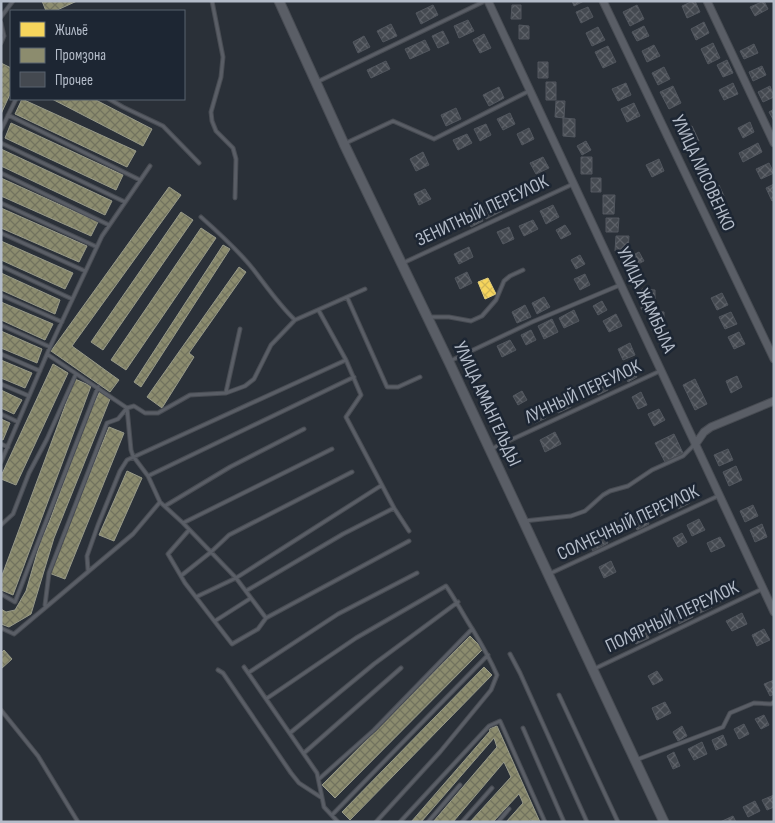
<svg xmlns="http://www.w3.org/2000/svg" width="775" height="823" font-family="'Sofia Sans Condensed',sans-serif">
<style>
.homes{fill:url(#homes-cross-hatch);stroke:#e2ce7d}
.industry{fill:url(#industry-cross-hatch);stroke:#989a89}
.building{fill:url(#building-cross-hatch);stroke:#52575f}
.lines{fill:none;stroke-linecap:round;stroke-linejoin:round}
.service-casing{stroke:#484c53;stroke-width:5}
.minor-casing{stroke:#484c53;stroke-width:9}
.tertiary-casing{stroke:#484c53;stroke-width:11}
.service{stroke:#5a5e66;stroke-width:3}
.minor{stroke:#5a5e66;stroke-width:7}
.tertiary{stroke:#5a5e66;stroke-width:9}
.labels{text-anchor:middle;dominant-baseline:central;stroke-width:5;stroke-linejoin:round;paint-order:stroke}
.street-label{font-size:19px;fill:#b4bcc9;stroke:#1d2633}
</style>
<defs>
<pattern id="homes-cross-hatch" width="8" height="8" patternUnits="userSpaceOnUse" patternTransform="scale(1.25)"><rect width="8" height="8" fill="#f6d55c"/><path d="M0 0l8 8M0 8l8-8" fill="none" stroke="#d0b656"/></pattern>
<pattern id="industry-cross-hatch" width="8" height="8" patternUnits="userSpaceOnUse" patternTransform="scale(1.25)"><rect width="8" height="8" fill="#8c8c6e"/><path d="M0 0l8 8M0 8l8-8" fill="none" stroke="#72735f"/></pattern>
<pattern id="building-cross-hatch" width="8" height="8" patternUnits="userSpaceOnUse" patternTransform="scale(1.25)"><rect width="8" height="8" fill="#444950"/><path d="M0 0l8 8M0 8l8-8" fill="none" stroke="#5d6168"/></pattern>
</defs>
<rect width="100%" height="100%" fill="#2a3038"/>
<path class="homes" d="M 488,278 L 496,294 L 485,299 L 478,282 Z"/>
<path class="industry" d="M 42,1 L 77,1 L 55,11 L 46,11 Z
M 1,63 L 11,68 L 11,92 L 1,114 Z
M 22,99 L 136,151 L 127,167 L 15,114 Z
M 52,99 L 94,99 L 152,129 L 143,146 Z
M 11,123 L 123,175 L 116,190 L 5,138 Z
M 1,149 L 112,201 L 105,215 L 1,166 Z
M 1,178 L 98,222 L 91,236 L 1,196 Z
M 169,187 L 181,195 L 72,346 L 119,380 L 110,392 L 51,351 Z
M 1,208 L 87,246 L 79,262 L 1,228 Z
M 181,212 L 193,220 L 103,350 L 91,342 Z
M 201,228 L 216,238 L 126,370 L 111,360 Z
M 1,241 L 73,273 L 65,289 L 1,260 Z
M 223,245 L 230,249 L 141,387 L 134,382 Z
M 239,267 L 246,272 L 189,353 L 194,357 L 162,408 L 147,397 Z
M 1,273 L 60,300 L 55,314 L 1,290 Z
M 1,302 L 53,324 L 45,340 L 1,320 Z
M 1,331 L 42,349 L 37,363 L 1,348 Z
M 1,360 L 32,373 L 25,388 L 1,378 Z
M 53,364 L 68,373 L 16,485 L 1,479 L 1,476 Z
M 75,379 L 91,386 L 13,595 L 1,590 L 1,578 Z
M 1,390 L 22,400 L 14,414 L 1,408 Z
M 100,391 L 110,399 L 54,538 L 31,614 L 9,627 L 1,624 L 1,609 L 6,612 L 15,610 L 26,591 L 40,543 L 50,520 L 88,416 Z
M 1,419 L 10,423 L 3,440 L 1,439 Z
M 109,427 L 124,433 L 65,579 L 49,573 Z
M 127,471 L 142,478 L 114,541 L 99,535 Z
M 470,636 L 483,649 L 335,798 L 322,785 Z
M 4,650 L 12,659 L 1,669 L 1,653 Z
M 484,667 L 492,675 L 350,820 L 342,812 Z
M 497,726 L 540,822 L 530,820 L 529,822 L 506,822 L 523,803 L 519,794 L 493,822 L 470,822 L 511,777 L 504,762 L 453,822 L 433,822 L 497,747 L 494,738 L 421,822 L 411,822 L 490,731 L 489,729 Z"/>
<path class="building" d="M 572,1 L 584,1 L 574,6 Z
M 693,1 L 695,1 L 700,12 L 687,18 L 682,6 Z
M 764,1 L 768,9 L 755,16 L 750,7 Z
M 433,5 L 438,15 L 421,24 L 416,13 Z
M 512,5 L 521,5 L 521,19 L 511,19 Z
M 637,5 L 644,19 L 630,26 L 623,12 Z
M 588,7 L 593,17 L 581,23 L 576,12 Z
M 468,20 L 474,31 L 459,38 L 454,26 Z
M 704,22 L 709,33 L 696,40 L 691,29 Z
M 391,24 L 397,36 L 383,42 L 377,31 Z
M 519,25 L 529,26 L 529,39 L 519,39 Z
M 644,26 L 649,36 L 637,41 L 632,32 Z
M 598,27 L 605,40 L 592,46 L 586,33 Z
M 443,31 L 449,43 L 438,48 L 432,36 Z
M 484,34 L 491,48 L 480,53 L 473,40 Z
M 364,36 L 370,47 L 358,53 L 353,42 Z
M 425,40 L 430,50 L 410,59 L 405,49 Z
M 713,43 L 720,58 L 708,64 L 701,49 Z
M 754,44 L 758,53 L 744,59 L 740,51 Z
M 654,45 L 660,56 L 647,62 L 642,51 Z
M 608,46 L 616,62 L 603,68 L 595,52 Z
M 727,60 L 733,73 L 723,77 L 717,65 Z
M 386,61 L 390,69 L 371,78 L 367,70 Z
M 538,62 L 548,62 L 548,78 L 538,78 Z
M 762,66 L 766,75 L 753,81 L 749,72 Z
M 664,67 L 670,79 L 658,85 L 652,73 Z
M 546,82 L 556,82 L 556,100 L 546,100 Z
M 626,83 L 631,95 L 618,101 L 612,89 Z
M 733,83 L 738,94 L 724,100 L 719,90 Z
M 673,86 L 681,103 L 669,109 L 660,92 Z
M 770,86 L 774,97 L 763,102 L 758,92 Z
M 499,87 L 504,98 L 489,106 L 483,95 Z
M 556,101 L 565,101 L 564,118 L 555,117 Z
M 634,103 L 640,116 L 627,122 L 621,109 Z
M 456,108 L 461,119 L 446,126 L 441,115 Z
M 774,109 L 774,121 L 769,112 Z
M 510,113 L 515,124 L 503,130 L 497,119 Z
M 563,118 L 575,119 L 575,137 L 563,136 Z
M 750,122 L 754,132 L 743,138 L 738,128 Z
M 486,124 L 491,135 L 480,141 L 474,129 Z
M 692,126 L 699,141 L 687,147 L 679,133 Z
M 529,128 L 534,139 L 522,145 L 517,134 Z
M 467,134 L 472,143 L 458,150 L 453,140 Z
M 586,141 L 591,150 L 582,155 L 577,146 Z
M 758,143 L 762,152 L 743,162 L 739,153 Z
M 423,152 L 429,165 L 416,171 L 410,159 Z
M 543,157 L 549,168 L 536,174 L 530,163 Z
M 581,157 L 592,157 L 592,174 L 581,174 Z
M 659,159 L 664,171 L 652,177 L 646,165 Z
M 769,163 L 774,173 L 761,179 L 756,169 Z
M 591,178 L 601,178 L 601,192 L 591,192 Z
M 774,184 L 774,200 L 772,201 L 766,188 Z
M 719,185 L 724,196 L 711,203 L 705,192 Z
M 425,189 L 431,199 L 419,205 L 414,194 Z
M 603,195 L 615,195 L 614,214 L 603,214 Z
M 497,201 L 502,211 L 486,219 L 481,209 Z
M 553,205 L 559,217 L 546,224 L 540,211 Z
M 478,211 L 483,221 L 471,227 L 466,217 Z
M 606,218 L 619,218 L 618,232 L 606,232 Z
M 533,220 L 538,229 L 524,236 L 519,226 Z
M 565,225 L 571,234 L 561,239 L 556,230 Z
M 509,227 L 514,239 L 503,244 L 497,232 Z
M 616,236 L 629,236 L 628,251 L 615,251 Z
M 469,247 L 473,257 L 459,264 L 454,254 Z
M 639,252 L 644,261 L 634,266 L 629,257 Z
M 580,255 L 585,264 L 576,269 L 571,260 Z
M 467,272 L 472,283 L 460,289 L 455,278 Z
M 585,274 L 590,285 L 580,290 L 574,279 Z
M 642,289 L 655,290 L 655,310 L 641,309 Z
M 722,293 L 728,305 L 717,310 L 711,298 Z
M 544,297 L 550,307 L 537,314 L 532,303 Z
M 602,301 L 607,310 L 598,315 L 593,306 Z
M 525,305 L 531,317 L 517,323 L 512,312 Z
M 574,310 L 579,321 L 564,328 L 559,318 Z
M 653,311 L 664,312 L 664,332 L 652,331 Z
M 731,312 L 737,324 L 725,329 L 719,317 Z
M 616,314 L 622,326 L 609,332 L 603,321 Z
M 552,319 L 558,332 L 544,339 L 538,326 Z
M 531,330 L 536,340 L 526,345 L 521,335 Z
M 739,332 L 745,344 L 734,349 L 728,337 Z
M 510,340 L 516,350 L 502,357 L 497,346 Z
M 630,343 L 635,355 L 623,360 L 618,349 Z
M 632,368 L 637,377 L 628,382 L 623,373 Z
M 737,376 L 742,387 L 731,393 L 726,381 Z
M 603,379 L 608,390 L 598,395 L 593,384 Z
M 695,379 L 707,404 L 695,410 L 683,385 Z
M 522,391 L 527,400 L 518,405 L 513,396 Z
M 641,392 L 647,405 L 638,409 L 632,397 Z
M 566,398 L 571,407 L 558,413 L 554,404 Z
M 542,409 L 546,418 L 535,423 L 531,414 Z
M 659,409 L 665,420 L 654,426 L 648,414 Z
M 555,432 L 561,444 L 545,452 L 540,440 Z
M 674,434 L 683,453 L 665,462 L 655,443 Z
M 728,449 L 733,460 L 719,466 L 714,455 Z
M 736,466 L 742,480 L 729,486 L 723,472 Z
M 686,494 L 690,503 L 678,509 L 674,499 Z
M 663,505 L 667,513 L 654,519 L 650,511 Z
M 753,505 L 758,516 L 745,522 L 740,511 Z
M 644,513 L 649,524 L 637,530 L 632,519 Z
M 699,519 L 705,530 L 692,536 L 687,525 Z
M 762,524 L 767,537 L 755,542 L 750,530 Z
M 603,532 L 608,543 L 593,551 L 587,540 Z
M 682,533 L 687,542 L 678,547 L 673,538 Z
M 720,537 L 725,546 L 711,552 L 707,543 Z
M 611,561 L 616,572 L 604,578 L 599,567 Z
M 729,584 L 734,595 L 718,603 L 713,592 Z
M 708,598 L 712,607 L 700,613 L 695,604 Z
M 689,609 L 693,617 L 679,624 L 675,616 Z
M 742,613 L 747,624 L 732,631 L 726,621 Z
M 667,618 L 671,627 L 659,633 L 655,624 Z
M 644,628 L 649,638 L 636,644 L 631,634 Z
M 764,629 L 770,640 L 757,646 L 752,635 Z
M 657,671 L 663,680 L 653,685 L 648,676 Z
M 774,680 L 774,694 L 770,696 L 764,684 Z
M 665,702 L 671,713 L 657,720 L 652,708 Z
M 764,715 L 769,725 L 761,729 L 755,719 Z
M 744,724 L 749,734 L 739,739 L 734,729 Z
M 682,726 L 687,736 L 678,741 L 673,732 Z
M 723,735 L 727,745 L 716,750 L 712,740 Z
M 702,742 L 707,754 L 694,760 L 688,749 Z
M 674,752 L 680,766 L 673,769 L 667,756 Z
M 774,795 L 774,807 L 767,810 L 762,800 Z
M 755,801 L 760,811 L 748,817 L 743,807 Z
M 733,816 L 736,822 L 720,822 Z"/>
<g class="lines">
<defs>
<path id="service" d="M 212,1 L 223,57 L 221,77 L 211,112 L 212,121 L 216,131 L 233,148 L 236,159 L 235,198
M 1,17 L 13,1
M 1,23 L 4,36 L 1,43
M 317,82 L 485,1
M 109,99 L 123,107 L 163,126 L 199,163
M 8,115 L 140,180
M 1,130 L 16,99
M 1,143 L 125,202
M 346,143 L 393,121 L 434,139 L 529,91
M 1,173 L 109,225
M 1,203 L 97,247
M 201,217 C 219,233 238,250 253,269 C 267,287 279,305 295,320
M 1,233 L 85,271
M 403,263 L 573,184
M 1,266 L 72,299
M 1,295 L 62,322
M 347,297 L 387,387 L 398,387 L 420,377
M 319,311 L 346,360 L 361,395 L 346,417 L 394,508 L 409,531
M 429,317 L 449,317 L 471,321 L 482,316 L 496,300 L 504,281 L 510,276 L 523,270
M 1,325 L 50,347
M 1,354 L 40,371
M 47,354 L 127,408 L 131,450 L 133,456 L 148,476 L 160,502
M 450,361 L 532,322 L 620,285
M 1,384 L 29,396
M 226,392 L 240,329
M 1,414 L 18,422
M 1,444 L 8,447
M 491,449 L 660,371
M 1,462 L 50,347 L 102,236 L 150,166
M 148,476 L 354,377
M 165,506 L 230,467 L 304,429
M 524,521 L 571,516 L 585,511 L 603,495 L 610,491 L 628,486 L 652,470 L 683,456 L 694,445
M 183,523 L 332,449
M 1,525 L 13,514 L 29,473 L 47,439 L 76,374
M 189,530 L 168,554 L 185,583 L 232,644 L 258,629 L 266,618
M 88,570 L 87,556 L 98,525 L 120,471 L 127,460 L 346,360
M 549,574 L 718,496
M 182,575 L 211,552 L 229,535 L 352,472
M 246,591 L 343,534 L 394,508
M 1,594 L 15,602 L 98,387
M 196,597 L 236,578 L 382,485
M 45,605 L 49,573 L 107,423 L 118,419 L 127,408 L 134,406 L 145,413 L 158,413 L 190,395 L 226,393 L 245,386 L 254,379 L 271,345 L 295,320 L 365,289
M 215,621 L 251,598
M 1,628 L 14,634 L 133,534 L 160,502 L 183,523 L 236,578 L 266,618 L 409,541
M 510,654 L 520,673 L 587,822
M 244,667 L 317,773 L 324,807 L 338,822
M 594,669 L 762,589
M 218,670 L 223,673 L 291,773 L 299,783 L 322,798
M 248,673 L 338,614 L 417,573
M 559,695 L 618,822
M 266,699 L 356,638 L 446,586 C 456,600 463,615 473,630 C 482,645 490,659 497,675 L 491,690 L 440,752 L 376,822
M 1,710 L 38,756 L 78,822
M 523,728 L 564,822
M 290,733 L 374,664 L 458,602
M 304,753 L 401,668
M 636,760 L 723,727 L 730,713 L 754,703 L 771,704 L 774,702
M 319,779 L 374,730 L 472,629
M 332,815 L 488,655
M 400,822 L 489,726 L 500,721 L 545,822
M 428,822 L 460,785
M 462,822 L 492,788
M 498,822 L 509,809"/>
<path id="minor" d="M 488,1 L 774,612
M 603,1 L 774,359
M 707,1 L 774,143
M 695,445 L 704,432 L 711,427 L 774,401"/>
<path id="tertiary" d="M 279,1 L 344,144 L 449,362 L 664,822"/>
</defs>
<use href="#service" class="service-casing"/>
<use href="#minor" class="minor-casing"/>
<use href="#tertiary" class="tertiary-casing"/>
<use href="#service" class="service"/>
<use href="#minor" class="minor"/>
<use href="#tertiary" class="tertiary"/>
</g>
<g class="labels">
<g class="street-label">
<text transform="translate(703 173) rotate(65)">УЛИЦА ЛИСОВЕНКО</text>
<text transform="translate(482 211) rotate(-25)">ЗЕНИТНЫЙ ПЕРЕУЛОК</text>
<text transform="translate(646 300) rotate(65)">УЛИЦА ЖАМБЫЛА</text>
<text transform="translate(583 392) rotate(-25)">ЛУННЫЙ ПЕРЕУЛОК</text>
<text transform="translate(487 404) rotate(65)">УЛИЦА АМАНГЕЛЬДЫ</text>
<text transform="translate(628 523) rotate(-25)">СОЛНЕЧНЫЙ ПЕРЕУЛОК</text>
<text transform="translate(672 617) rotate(-25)">ПОЛЯРНЫЙ ПЕРЕУЛОК</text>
</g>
</g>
<rect width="775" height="823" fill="none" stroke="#b4bcc9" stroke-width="5"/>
<rect x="10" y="10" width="175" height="90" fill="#1d2633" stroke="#59626f"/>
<rect x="20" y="22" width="25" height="15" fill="#f6d55c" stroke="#59626f"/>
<text x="55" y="35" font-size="15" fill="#b4bcc9">Жильё</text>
<rect x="20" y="48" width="25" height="15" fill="#8c8c6e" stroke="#59626f"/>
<text x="55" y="60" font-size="15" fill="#b4bcc9">Промзона</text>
<rect x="20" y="72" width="25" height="15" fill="#444950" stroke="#59626f"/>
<text x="55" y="85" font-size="15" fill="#b4bcc9">Прочее</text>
</svg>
